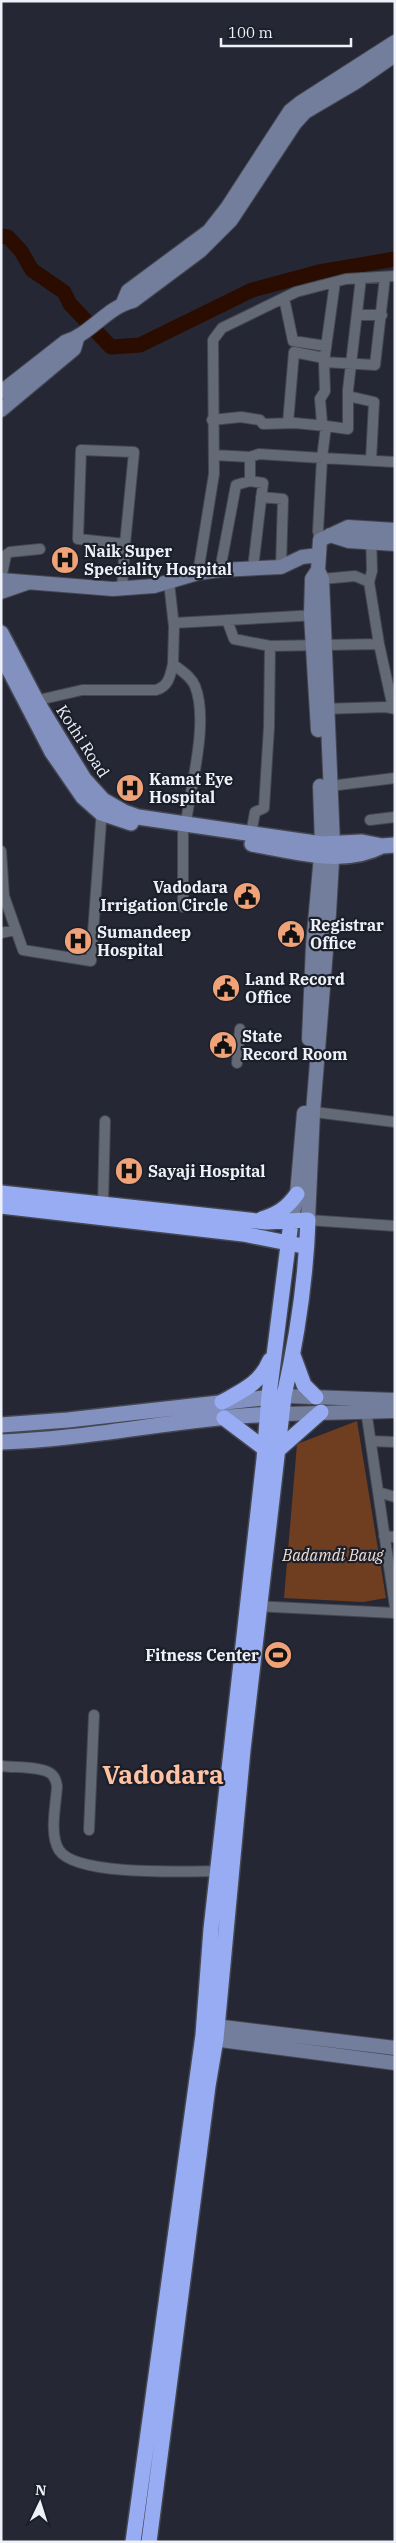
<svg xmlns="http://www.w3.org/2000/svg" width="396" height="2543" font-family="'IBM Plex Serif',serif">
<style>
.green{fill:#6f3d1f}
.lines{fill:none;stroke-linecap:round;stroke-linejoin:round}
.river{stroke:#2a0d00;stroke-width:15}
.street-casing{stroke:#444750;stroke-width:12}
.secondary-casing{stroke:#444750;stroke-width:16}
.primary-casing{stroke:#444750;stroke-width:18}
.highway-casing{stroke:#444750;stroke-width:18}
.street{stroke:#646976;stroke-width:10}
.secondary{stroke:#737d9c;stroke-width:14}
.primary{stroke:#8391c1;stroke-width:15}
.highway{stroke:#97acf3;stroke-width:15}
.labels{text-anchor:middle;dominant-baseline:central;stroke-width:4.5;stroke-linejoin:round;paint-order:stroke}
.poi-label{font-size:16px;font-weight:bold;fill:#eff1f9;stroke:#1b1f2a;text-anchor:start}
.street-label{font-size:16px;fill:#eff1f9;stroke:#1b1f2a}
.park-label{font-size:16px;font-style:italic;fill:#f3e0d6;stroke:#1b1f2a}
.town-label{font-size:26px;font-weight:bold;fill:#ffc3a4;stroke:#1b1f2a}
</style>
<rect width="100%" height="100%" fill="#252834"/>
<path class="green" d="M 357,1421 L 386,1598 L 363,1602 L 284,1598 L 297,1444 Z"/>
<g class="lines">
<path class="river" d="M 1,236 L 8,237 L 21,251 L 32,270 L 64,292 L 70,304 L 111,347 L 140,345 L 252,290 L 319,272 L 395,259"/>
<defs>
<path id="street" d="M 361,278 L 348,390 L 348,429 L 326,426 L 322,458 L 395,462
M 335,282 L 324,362 L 375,365 L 385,277
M 284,298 L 293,341 L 326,346
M 357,315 L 382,315
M 348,396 L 374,402 L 371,460
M 212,420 L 241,417 L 260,420 L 263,424 L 295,423 L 326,426 L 322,423 L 320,399 L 325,391 L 324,362
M 288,423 L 294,352 L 324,358
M 214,455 L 250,457 L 250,481 L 263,483 L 253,568
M 250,457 L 259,454 L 322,458 L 318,531 L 320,540
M 261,497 L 283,499 L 281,567
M 220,570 L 236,485 L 250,481
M 198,573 L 214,474 L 213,340 L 222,328 L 296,292 L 346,279 L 395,276
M 1,579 L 6,555 L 10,552 L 40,549
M 322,579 L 355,576 L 369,582 L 379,644 L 393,708
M 169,582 L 174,627 L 173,664 C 181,671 191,676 195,686 C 209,721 191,785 186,822
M 369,582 L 372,571 L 371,536
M 122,588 L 125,544 L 78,539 L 81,450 L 134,452 L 125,544
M 227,620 L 234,639 L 270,646
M 174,623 L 317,615
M 30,702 L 82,690 L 156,690 C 169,686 170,676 173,664
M 321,709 L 386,707 L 395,709
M 330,786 L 395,778
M 370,820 L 395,817
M 251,834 L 255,812 L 264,808 L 269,727 L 270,646 L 379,644
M 1,851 L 4,896 L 23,950 L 91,961 L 102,808
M 183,907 L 183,832
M 1,933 L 15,930
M 237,1063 L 240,1029
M 306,1111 L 395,1122
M 103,1204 L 105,1121
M 308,1220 L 395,1226
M 366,1410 L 395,1607
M 371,1441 L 395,1442
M 378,1492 L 395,1497
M 384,1536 L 395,1537
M 253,1606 L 395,1613
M 1,1766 C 15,1768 38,1766 50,1773 C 55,1776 56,1781 57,1786 C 56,1805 49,1834 59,1850 C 76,1877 191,1871 222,1871
M 89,1830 L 94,1715"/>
<path id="secondary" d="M 123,303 L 128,291 L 209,231 L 227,208 L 290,111 L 300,103 L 395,42
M 1,392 L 65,342 C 91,334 107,307 133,301 L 200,251 L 231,220 L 295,123 L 305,112 L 356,82 L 395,55
M 1,410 L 74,349 L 77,339
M 330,535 L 349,541 L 395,544
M 318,570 L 312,579 L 311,615 L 318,730
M 1,580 L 113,589 L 154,586 L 198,573 L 220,570 L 281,567 L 302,557 L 319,555
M 1,592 L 27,583
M 309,1039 L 313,945 L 322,844 L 320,786
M 308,1220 L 313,1112 L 329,913 L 333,844 L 322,579 L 318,570 L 320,540 L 348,527 L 395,530
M 291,1222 L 297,1194 L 304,1113
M 284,1396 L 395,1400
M 283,1414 L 395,1411
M 207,2025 L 395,2048
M 205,2038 L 395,2063"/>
<path id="primary" d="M 1,633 L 37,702 L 84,779 L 103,800 L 124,812 L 138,817 L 322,844 L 362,842 L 382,846 L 395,845
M 1,654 L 52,752 L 83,797 L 101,813 L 131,823
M 252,844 C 293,851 343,867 382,846
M 1,1425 L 68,1420 L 281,1396
M 1,1442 C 95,1439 187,1416 281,1414"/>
<path id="highway" d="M 1,1193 L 266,1222 L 308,1220 C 306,1279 297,1338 284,1396 L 243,1750 L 216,2039 L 208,2086 L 149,2542
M 1,1206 L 243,1234 L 298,1245
M 262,1219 C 278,1214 287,1208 297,1194
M 293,1355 L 304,1385 L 316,1397
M 222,1402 C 242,1391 261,1383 270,1360
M 224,1418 L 265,1449
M 279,1449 L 321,1412
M 133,2542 L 203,2035 L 211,1929 L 264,1459 L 269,1395 L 291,1222"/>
</defs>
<use href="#street" class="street-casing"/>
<use href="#secondary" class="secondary-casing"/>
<use href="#primary" class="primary-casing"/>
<use href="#highway" class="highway-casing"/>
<use href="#street" class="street"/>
<use href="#secondary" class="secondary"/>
<use href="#primary" class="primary"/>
<use href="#highway" class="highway"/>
</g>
<defs>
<symbol id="hospital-disc" viewBox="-11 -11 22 22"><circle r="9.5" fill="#f0a278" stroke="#1b1f2a"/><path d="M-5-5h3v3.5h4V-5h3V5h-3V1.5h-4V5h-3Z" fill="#111"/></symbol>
<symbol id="civic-disc" viewBox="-11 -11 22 22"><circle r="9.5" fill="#f0a278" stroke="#1b1f2a"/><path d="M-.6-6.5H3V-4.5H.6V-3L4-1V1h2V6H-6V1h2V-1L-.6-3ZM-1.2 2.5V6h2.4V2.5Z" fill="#111"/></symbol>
<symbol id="stadium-disc" viewBox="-11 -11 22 22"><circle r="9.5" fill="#f0a278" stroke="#1b1f2a"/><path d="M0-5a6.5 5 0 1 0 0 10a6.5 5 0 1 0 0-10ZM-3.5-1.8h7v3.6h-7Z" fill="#111"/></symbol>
</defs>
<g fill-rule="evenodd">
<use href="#hospital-disc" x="49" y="544" width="32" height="32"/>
<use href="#hospital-disc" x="114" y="772" width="32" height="32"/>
<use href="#civic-disc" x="231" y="880" width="32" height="32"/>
<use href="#civic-disc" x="275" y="918" width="32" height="32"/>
<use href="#hospital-disc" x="62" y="925" width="32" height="32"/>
<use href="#civic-disc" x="210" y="972" width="32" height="32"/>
<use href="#civic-disc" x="207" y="1029" width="32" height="32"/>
<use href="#hospital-disc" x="113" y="1155" width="32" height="32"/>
<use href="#stadium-disc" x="262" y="1639" width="32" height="32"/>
</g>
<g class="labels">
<g class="poi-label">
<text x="84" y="551">Naik Super<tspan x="84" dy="18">Speciality Hospital</tspan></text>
<text x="149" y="779">Kamat Eye<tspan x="149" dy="18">Hospital</tspan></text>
<text x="228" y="887" text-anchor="end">Vadodara<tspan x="228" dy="18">Irrigation Circle</tspan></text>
<text x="310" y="925">Registrar<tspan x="310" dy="18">Office</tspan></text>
<text x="97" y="932">Sumandeep<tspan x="97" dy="18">Hospital</tspan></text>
<text x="245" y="979">Land Record<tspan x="245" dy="18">Office</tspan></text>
<text x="242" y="1036">State<tspan x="242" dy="18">Record Room</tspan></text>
<text x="148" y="1171">Sayaji Hospital</text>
<text x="259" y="1655" text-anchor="end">Fitness Center</text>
</g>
<g class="street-label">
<text transform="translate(83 741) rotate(57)">Kothi Road</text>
</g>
<g class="park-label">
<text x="333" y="1555">Badamdi Baug</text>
</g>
<g class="town-label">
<text x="163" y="1774">Vadodara</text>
</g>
</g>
<rect width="396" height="2543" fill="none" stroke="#eff1f9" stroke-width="5"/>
<g transform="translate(40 2503) rotate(4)" stroke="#1b1f2a" stroke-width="4" paint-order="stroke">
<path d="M0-4L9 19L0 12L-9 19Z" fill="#eff1f9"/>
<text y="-8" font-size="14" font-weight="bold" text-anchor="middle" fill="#eff1f9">N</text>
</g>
<path d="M221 38v8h130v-8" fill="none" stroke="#eff1f9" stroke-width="2.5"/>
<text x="228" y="38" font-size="15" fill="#eff1f9" stroke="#1b1f2a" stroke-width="4" paint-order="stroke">100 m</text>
</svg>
